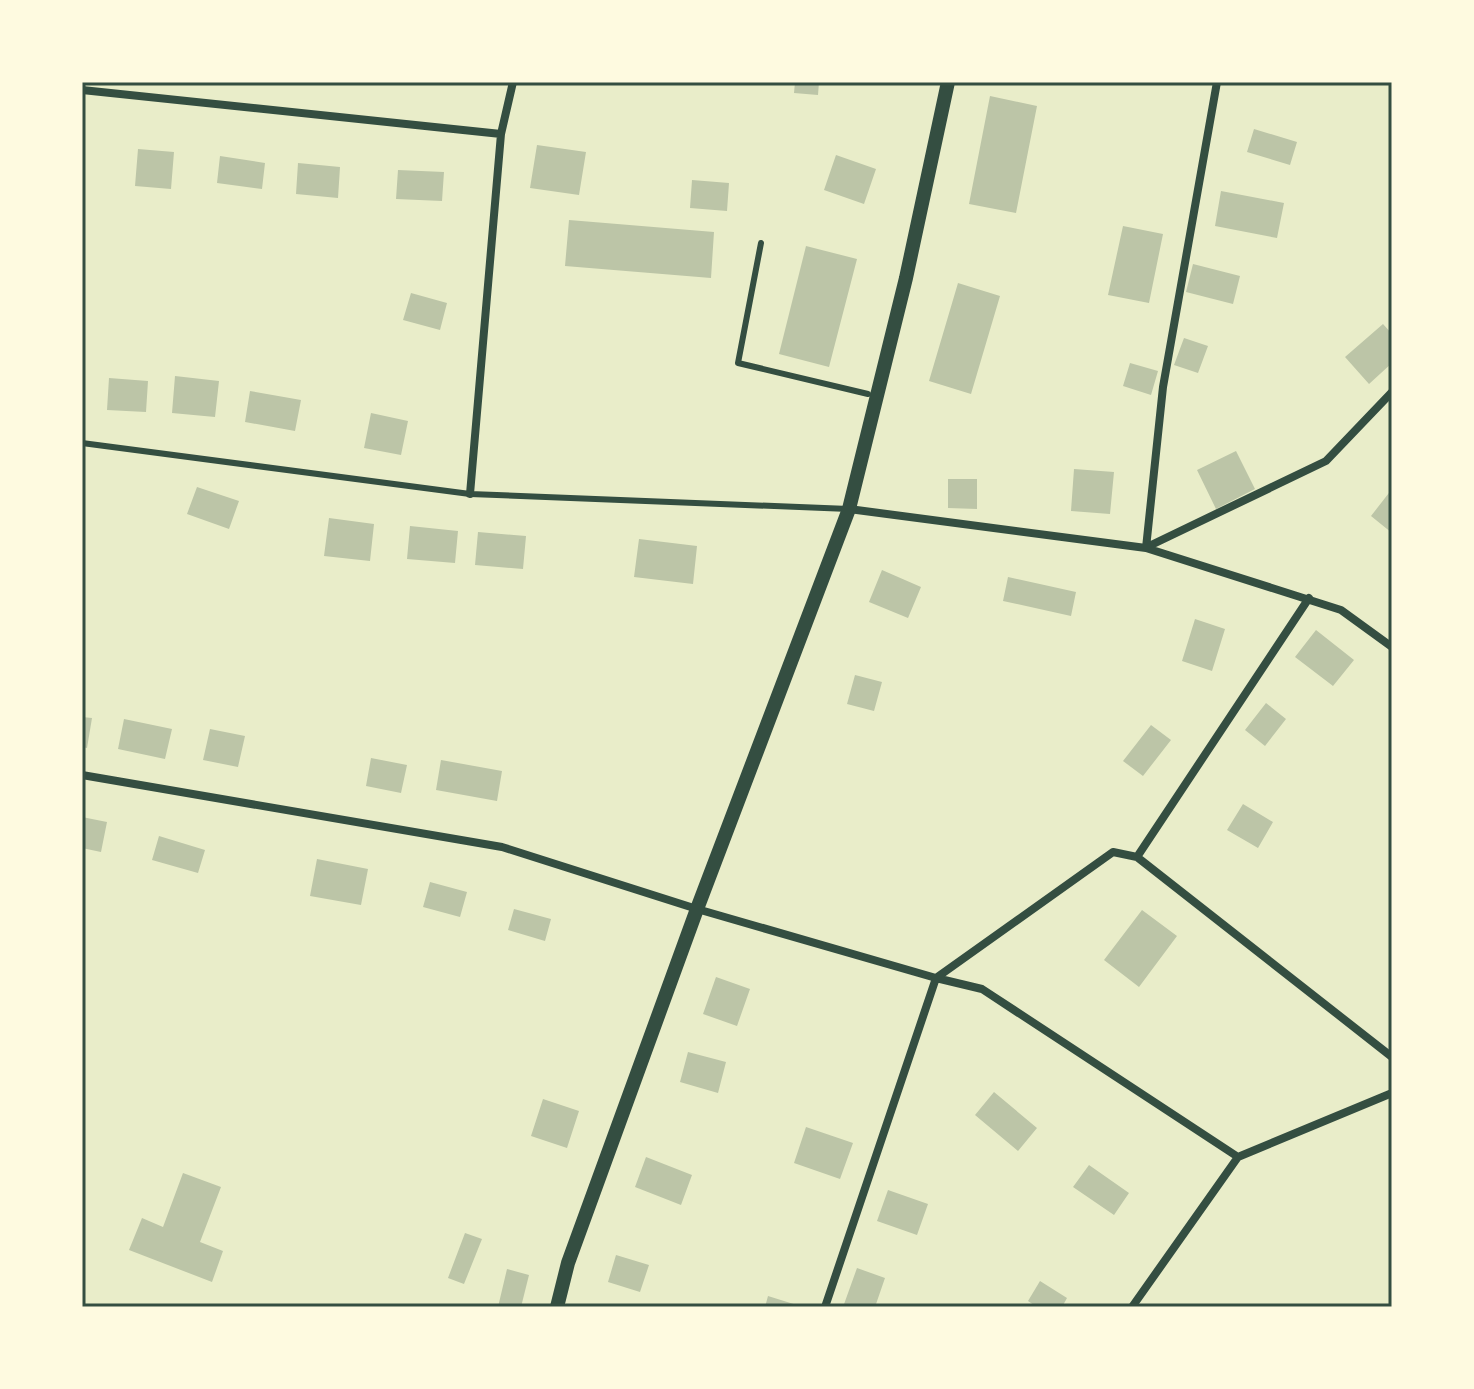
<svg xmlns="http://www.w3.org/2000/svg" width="1474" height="1389" font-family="'DM Sans',sans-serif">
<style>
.building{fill:#bcc5a7}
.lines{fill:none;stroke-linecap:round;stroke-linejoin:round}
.service{stroke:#344e41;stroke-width:6}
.minor{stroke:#344e41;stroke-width:8}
.tertiary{stroke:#344e41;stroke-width:14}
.neatline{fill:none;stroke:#344e41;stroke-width:3}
</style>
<rect width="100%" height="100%" fill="#e9edc9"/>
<path class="building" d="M 795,82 L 819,82 L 818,95 L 794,93 Z
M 990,96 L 1037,106 L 1016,213 L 969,204 Z
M 1254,129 L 1297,142 L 1290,165 L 1247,152 Z
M 537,145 L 586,152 L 579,195 L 530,188 Z
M 138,149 L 174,152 L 171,189 L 135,186 Z
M 836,155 L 876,169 L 864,204 L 824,190 Z
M 220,156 L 265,163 L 262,189 L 217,183 Z
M 298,163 L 340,167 L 338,198 L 296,194 Z
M 398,170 L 444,172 L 442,201 L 396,199 Z
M 692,180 L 729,183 L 727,211 L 690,208 Z
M 1221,191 L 1284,203 L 1277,238 L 1215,226 Z
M 569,220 L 714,232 L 711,278 L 565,266 Z
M 1123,226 L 1163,234 L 1149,303 L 1108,295 Z
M 806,246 L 857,259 L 829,367 L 779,354 Z
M 1193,264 L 1240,276 L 1233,304 L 1186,292 Z
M 958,283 L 1000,296 L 971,394 L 929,381 Z
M 411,293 L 447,303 L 440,330 L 403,320 Z
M 1383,324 L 1392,334 L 1392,363 L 1369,384 L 1345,357 Z
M 1184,338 L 1208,346 L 1198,373 L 1174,365 Z
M 1130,363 L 1158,371 L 1151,395 L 1123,386 Z
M 175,376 L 219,381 L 215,417 L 172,413 Z
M 109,378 L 148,381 L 146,412 L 107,410 Z
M 250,391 L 301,400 L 295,431 L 245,422 Z
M 371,413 L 408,421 L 401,455 L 364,448 Z
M 1236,451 L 1255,489 L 1216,509 L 1197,470 Z
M 1074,469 L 1114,472 L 1110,514 L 1071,511 Z
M 948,479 L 977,479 L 977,509 L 948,508 Z
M 197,487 L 239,501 L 229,529 L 187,514 Z
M 1392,489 L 1392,533 L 1371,516 Z
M 329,518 L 374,524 L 370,561 L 324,556 Z
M 410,526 L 458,531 L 455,563 L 407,559 Z
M 478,532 L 526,536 L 523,569 L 475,565 Z
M 639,539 L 697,546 L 693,584 L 634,577 Z
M 882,570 L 921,587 L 908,618 L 869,602 Z
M 1008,577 L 1076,592 L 1071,616 L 1003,601 Z
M 1195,619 L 1225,629 L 1212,671 L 1182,661 Z
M 1316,630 L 1354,660 L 1333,686 L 1295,657 Z
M 855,675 L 882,682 L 874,711 L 847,704 Z
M 1266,703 L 1286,719 L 1265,746 L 1245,730 Z
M 82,717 L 92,718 L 87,748 L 82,747 Z
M 124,719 L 172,729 L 165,759 L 118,749 Z
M 1151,725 L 1171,740 L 1143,776 L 1123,761 Z
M 210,729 L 245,736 L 238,767 L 203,760 Z
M 371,758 L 407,765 L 401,793 L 366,786 Z
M 441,760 L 502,771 L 497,801 L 436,790 Z
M 1243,804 L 1273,822 L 1258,848 L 1227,830 Z
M 82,817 L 107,822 L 101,852 L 82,848 Z
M 159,836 L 205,850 L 198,873 L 152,860 Z
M 317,859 L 368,869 L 361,905 L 310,896 Z
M 430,882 L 467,892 L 460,917 L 423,907 Z
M 514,909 L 551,919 L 545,941 L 508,930 Z
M 1142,910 L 1177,936 L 1139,987 L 1104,960 Z
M 716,977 L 750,989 L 737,1026 L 703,1014 Z
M 688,1052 L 726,1062 L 718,1093 L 680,1082 Z
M 994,1092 L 1037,1128 L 1018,1151 L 975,1115 Z
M 543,1099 L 579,1111 L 567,1148 L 531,1136 Z
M 806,1127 L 853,1143 L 840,1179 L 794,1163 Z
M 646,1157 L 692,1175 L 681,1205 L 635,1187 Z
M 1089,1165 L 1129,1193 L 1114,1215 L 1073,1187 Z
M 183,1173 L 221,1187 L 200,1242 L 223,1251 L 212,1282 L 129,1250 L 142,1218 L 163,1227 Z
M 888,1190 L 928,1204 L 917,1235 L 877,1221 Z
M 465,1233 L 482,1239 L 464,1284 L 448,1278 Z
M 616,1255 L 649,1265 L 640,1292 L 608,1282 Z
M 857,1268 L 885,1278 L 875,1307 L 843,1307 Z
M 507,1269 L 529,1275 L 521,1307 L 498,1307 Z
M 1040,1281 L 1067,1298 L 1062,1307 L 1037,1307 L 1028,1301 Z
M 768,1296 L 800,1306 L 800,1307 L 765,1307 Z"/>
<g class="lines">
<path class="service" d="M 761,243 L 738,363 L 868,394
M 82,443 L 470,494 L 849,509"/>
<path class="minor" d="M 82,90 L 501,134
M 470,494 L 501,134 L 513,82
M 849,509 L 1146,548 L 1341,610 L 1392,647
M 1147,547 L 1326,461 L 1392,392
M 1146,548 L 1163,387 L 1217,82
M 82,775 L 502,847 L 697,909 L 936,978 L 982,989 L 1238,1157 L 1392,1093
M 1137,857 L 1309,598
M 825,1307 L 936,978 L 1113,852 L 1137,857 L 1392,1057
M 1132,1307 L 1238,1157"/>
<path class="tertiary" d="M 557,1307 L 568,1263 L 697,909 L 849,509 L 906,278 L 948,82"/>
</g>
<rect width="1474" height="1389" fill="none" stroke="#fefae0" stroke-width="168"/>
<rect x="84" y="84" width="1306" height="1221" class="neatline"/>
</svg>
